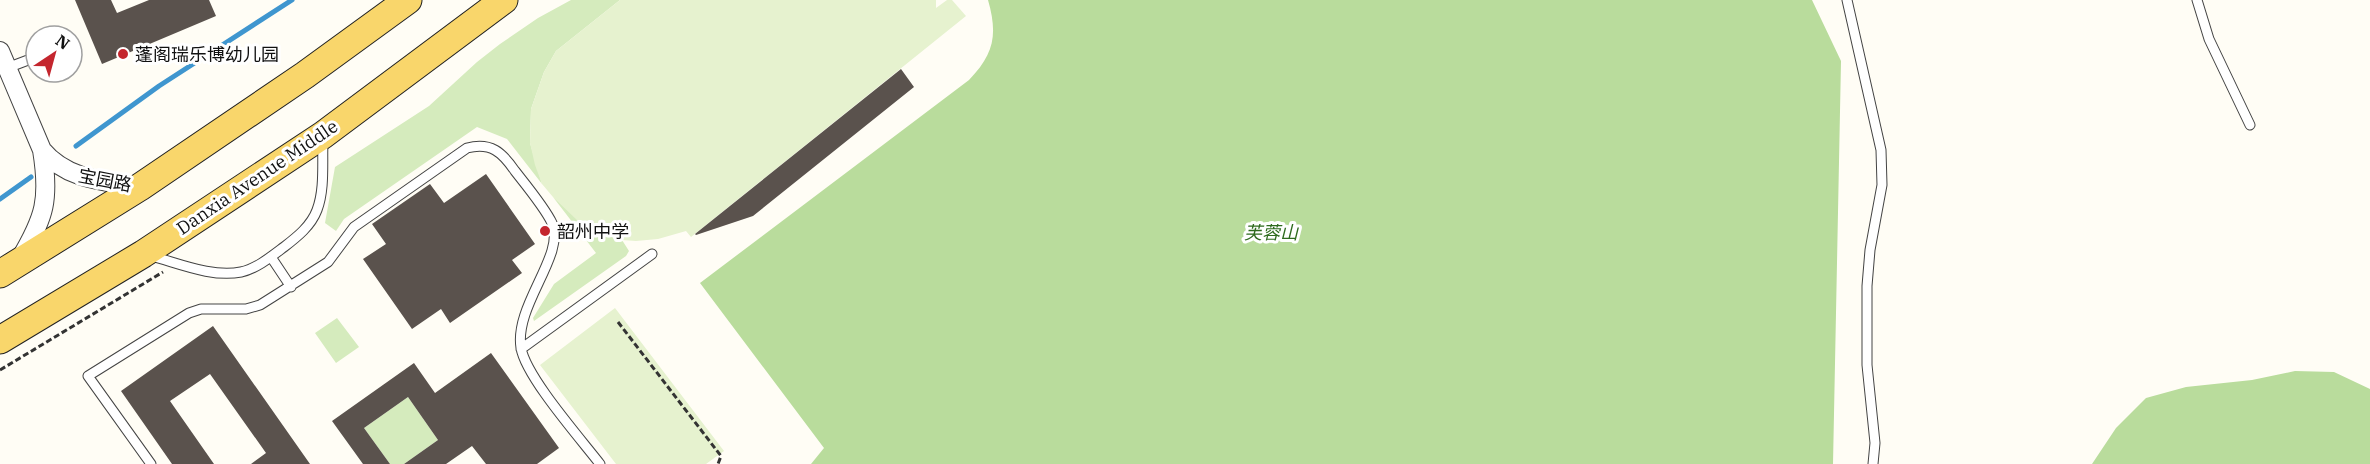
<svg xmlns="http://www.w3.org/2000/svg" width="2370" height="464" font-family="'IBM Plex Serif','Noto Sans SC',serif">
<style>
.green{fill:#d5ebbd}
.forest{fill:#b9dc9c}
.pitch{fill:#e6f2cf}
.lines{fill:none;stroke-linecap:round;stroke-linejoin:round}
.stream{stroke:#3f96cf;stroke-width:5}
.building{fill:#5a524d}
.service-casing{stroke:#444;stroke-width:11}
.minor-casing{stroke:#444;stroke-width:20}
.primary-casing{stroke:#222;stroke-width:29}
.path{stroke:#333;stroke-width:3;stroke-dasharray:6 3;stroke-linecap:butt}
.service{stroke:#fff;stroke-width:9}
.minor{stroke:#fff;stroke-width:18}
.primary{stroke:#f9d66b;stroke-width:27}
.poi-dot{fill:#c4262e;stroke:#fff;stroke-width:2}
.labels{text-anchor:middle;dominant-baseline:central;stroke-width:6;stroke-linejoin:round;paint-order:stroke}
.poi-label{font-size:18px;fill:#111;stroke:#fff;text-anchor:start}
.street-label{font-size:18px;fill:#111;stroke:#fff}
.park-label{font-size:18px;font-style:italic;fill:#2f6b1f;stroke:#fff}
</style>
<rect width="100%" height="100%" fill="#fffdf5"/>
<path class="green" d="M 571,0 L 620,0 L 556,51 L 544,72 L 531,109 L 530,143 L 542,184 L 507,139 L 477,127 L 344,219 L 336,231 L 325,223 L 335,167 L 429,106 L 477,62 L 500,44 L 538,18 Z
M 553,197 L 589,228 L 622,240 L 629,251 L 626,256 L 534,321 L 533,318 L 554,284 L 596,253 Z
M 337,318 L 359,347 L 336,363 L 315,333 Z
M 408,397 L 438,440 L 404,464 L 390,464 L 364,428 Z"/>
<path class="forest" d="M 988,0 L 1812,0 L 1841,61 L 1833,464 L 811,464 L 824,448 L 700,283 L 969,80 C 994,54 998,35 988,0 Z
M 2295,371 L 2334,372 L 2370,389 L 2370,464 L 2092,464 L 2116,428 L 2146,398 L 2186,387 L 2252,380 Z"/>
<path class="pitch" d="M 620,0 L 936,0 L 936,8 L 947,0 L 952,0 L 966,16 L 691,237 L 686,231 L 658,239 L 636,241 L 622,240 L 601,234 L 578,221 L 553,197 L 542,184 L 535,165 L 530,143 L 531,109 L 544,72 L 556,51 Z
M 615,308 L 724,451 L 706,464 L 616,464 L 540,365 Z"/>
<g class="lines">
<path class="stream" d="M 76,146 L 159,86 L 292,0
M 0,199 L 31,177"/>
</g>
<path class="building" d="M 75,0 L 111,0 L 117,13 L 149,0 L 209,0 L 216,16 L 102,64 Z
M 901,69 L 914,87 L 753,216 L 696,235 L 695,234 Z
M 486,174 L 535,244 L 512,260 L 522,273 L 450,323 L 441,309 L 412,329 L 363,259 L 386,244 L 372,224 L 430,184 L 444,203 Z
M 213,326 L 310,464 L 251,464 L 266,453 L 210,374 L 170,401 L 214,464 L 172,464 L 121,391 Z
M 491,353 L 559,448 L 537,464 L 486,464 L 472,446 L 446,464 L 404,464 L 438,440 L 408,397 L 364,428 L 390,464 L 363,464 L 332,421 L 414,363 L 435,393 Z"/>
<g class="lines">
<defs>
<path id="service" d="M 1847,0 L 1881,150 L 1882,185 L 1870,250 L 1867,286 L 1867,365 L 1875,443 L 1873,464
M 2197,0 L 2209,39 L 2250,125
M 7,68 L 36,57
M 151,256 C 178,263 212,278 241,272 C 256,269 272,256 284,247 C 297,237 311,226 317,210 C 325,189 322,163 323,141
M 271,257 L 291,287
M 521,349 L 652,254
M 151,464 L 88,376 L 189,313 L 201,309 L 246,309 L 260,305 L 328,262 L 354,227 L 467,148 C 491,142 502,152 515,171 C 526,185 545,208 552,223 C 566,255 514,305 521,348 C 526,377 580,438 600,464"/>
<path id="minor" d="M 0,51 L 42,150 C 50,199 45,217 20,259
M 42,150 C 67,180 104,181 140,187"/>
<path id="primary" d="M 0,274 L 140,187 L 305,75 L 408,0
M 0,340 L 143,254 L 323,135 L 504,0"/>
</defs>
<use href="#service" class="service-casing"/>
<use href="#minor" class="minor-casing"/>
<use href="#primary" class="primary-casing"/>
<path class="path" d="M 618,322 L 721,456 L 718,464
M 0,370 L 163,272"/>
<use href="#service" class="service"/>
<use href="#minor" class="minor"/>
<use href="#primary" class="primary"/>
</g>
<g class="poi-dot">
<circle cx="123" cy="54" r="6"/>
<circle cx="545" cy="231" r="6"/>
</g>
<g class="labels">
<g class="poi-label">
<text x="135" y="54">蓬阁瑞乐博幼儿园</text>
<text x="557" y="231">韶州中学</text>
</g>
<g class="street-label">
<text transform="translate(257 177) rotate(-34)">Danxia Avenue Middle</text>
<text transform="translate(105 180) rotate(11)">宝园路</text>
</g>
<g class="park-label">
<text x="1271" y="232">芙蓉山</text>
</g>
</g>
<g transform="translate(54 54) rotate(36)"><circle r="28" fill="#ffffff" stroke="#a0a0a0" stroke-width="1.5"/>
<path d="M0-4.5L10 22L0 15L-10 22Z" fill="#c4262e"/>
<text y="-9" font-size="16" font-weight="bold" text-anchor="middle" fill="#111111">N</text>
</g>
</svg>
